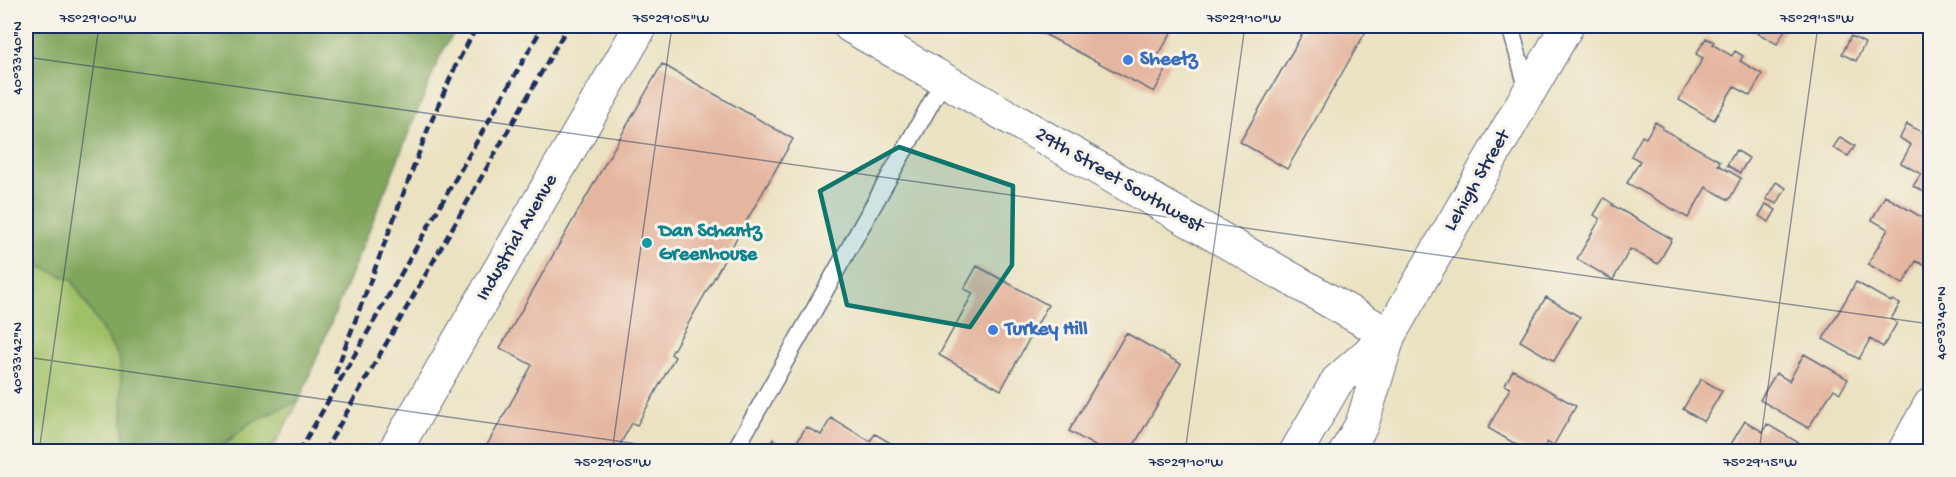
<svg xmlns="http://www.w3.org/2000/svg" width="1956" height="477" font-family="'Gochi Hand',sans-serif">
<style>
.green{fill:#a0c068;stroke:#5e7863;stroke-width:1.5}
.forest{fill:#80a65c;stroke:#4e6a5d;stroke-width:1.5}
.building{fill:#e5b69f}
.lines{fill:none;stroke-linecap:round;stroke-linejoin:round}
.service-casing{stroke:#646e81;stroke-width:19}
.minor-casing{stroke:#646e81;stroke-width:35}
.trunk-casing{stroke:#646e81;stroke-width:35}
.service{stroke:#fff;stroke-width:16}
.minor{stroke:#fff;stroke-width:33}
.trunk{stroke:#fff;stroke-width:33}
.rail{stroke:#1b2f5e;stroke-width:4.5;stroke-dasharray:9 4.5;stroke-linecap:butt}
.marked{fill:#0f766e;fill-opacity:0.2;stroke:#0f766e;stroke-width:4.5;stroke-linejoin:round}
.ticks{fill:none;stroke:#1b2f5e;stroke-width:1.5;stroke-opacity:0.45}
.shop-dot{fill:#3f7fe0;stroke:#f7f3e8;stroke-width:2}
.culture-dot{fill:#0f9aa8;stroke:#f7f3e8;stroke-width:2}
.labels{text-anchor:middle;dominant-baseline:central;stroke-width:6;stroke-linejoin:round;paint-order:stroke}
.shop-label{font-size:20px;font-weight:bold;fill:#366cbe;stroke:#f7f3e8;text-anchor:start}
.street-label{font-size:20px;fill:#1b2f5e;stroke:#f7f3e8}
.culture-label{font-size:20px;font-weight:bold;fill:#0d838f;stroke:#f7f3e8;text-anchor:start}
.neatline{fill:none;stroke:#1b2f5e;stroke-width:2}
.ticks-label{font-size:15px;text-anchor:middle;fill:#1b2f5e}
</style>
<rect width="100%" height="100%" fill="#f7f3e8"/>
<filter id="ink" filterUnits="userSpaceOnUse"><feTurbulence type="fractalNoise" baseFrequency=".0167" numOctaves="2"/><feDisplacementMap in="SourceGraphic" scale="12" xChannelSelector="R" yChannelSelector="G"/><feConvolveMatrix kernelMatrix="1 2 1 2 8 2 1 2 1" color-interpolation-filters="sRGB"/></filter>
<filter id="wash" filterUnits="userSpaceOnUse"><feTurbulence type="fractalNoise" baseFrequency=".008" numOctaves="4" result="noise"/><feDisplacementMap in="SourceGraphic" scale="24" xChannelSelector="R" yChannelSelector="G"/><feGaussianBlur stdDeviation="1.35" result="paint"/><feColorMatrix in="noise" values="0 0 0 0 0 0 0 0 0 0 0 0 0 0 0 0 0 1.4 0 .05"/><feComposite in="paint" operator="in"/></filter>
<g filter="url(#wash)">
<rect width="100%" height="100%" fill="#ebe2c1"/>
<path class="green" d="M 26,260 L 72,280 L 120,359 L 125,451 L 26,451 Z
M 299,401 L 271,451 L 216,452 L 251,422 Z"/>
<path class="forest" d="M 26,26 L 458,26 L 441,54 L 299,401 L 251,422 L 216,451 L 125,451 L 120,359 L 72,280 L 26,260 Z"/>
<g id="blocks">
<path class="building" d="M 1029,26 L 1175,26 L 1158,56 L 1170,63 L 1154,92 Z
M 1307,26 L 1369,26 L 1287,169 L 1240,142 Z
M 1745,26 L 1787,26 L 1777,44 Z
M 1851,36 L 1865,43 L 1856,61 L 1842,54 Z
M 1706,38 L 1714,42 L 1713,45 L 1732,56 L 1735,51 L 1743,56 L 1740,61 L 1762,74 L 1750,96 L 1734,86 L 1714,120 L 1679,100 L 1703,58 L 1696,54 Z
M 662,64 L 793,139 L 671,354 L 675,357 L 637,425 L 632,423 L 616,452 L 483,452 L 532,365 L 500,348 Z
M 1655,122 L 1663,127 L 1662,129 L 1720,161 L 1718,165 L 1741,178 L 1729,200 L 1706,187 L 1688,218 L 1627,183 L 1640,161 L 1631,156 L 1642,136 L 1646,138 Z
M 1907,124 L 1930,137 L 1930,195 L 1913,186 L 1921,174 L 1901,163 L 1911,145 L 1900,138 Z
M 1840,137 L 1855,146 L 1848,156 L 1833,148 Z
M 1736,150 L 1749,158 L 1740,173 L 1727,165 Z
M 1776,182 L 1786,188 L 1777,204 L 1766,199 Z
M 1885,196 L 1930,222 L 1930,264 L 1928,267 L 1916,261 L 1903,284 L 1868,264 L 1888,229 L 1872,220 Z
M 1604,198 L 1613,204 L 1612,205 L 1672,239 L 1658,264 L 1630,249 L 1613,280 L 1577,259 L 1600,219 L 1594,215 Z
M 1766,204 L 1776,210 L 1769,222 L 1759,216 Z
M 977,266 L 1048,305 L 1001,390 L 939,355 L 973,293 L 964,289 Z
M 1856,282 L 1891,302 L 1892,300 L 1900,304 L 1891,319 L 1897,323 L 1883,347 L 1870,339 L 1859,359 L 1823,339 Z
M 1546,297 L 1580,317 L 1554,361 L 1520,341 Z
M 1126,333 L 1181,364 L 1130,452 L 1105,452 L 1069,431 Z
M 1804,354 L 1848,379 L 1840,393 L 1834,389 L 1808,428 L 1760,400 L 1776,373 L 1789,381 Z
M 1513,370 L 1576,406 L 1553,446 L 1547,442 L 1541,452 L 1529,452 L 1488,428 L 1510,388 L 1505,385 Z
M 1701,379 L 1722,391 L 1704,422 L 1683,409 Z
M 831,418 L 870,441 L 875,434 L 906,452 L 766,452 L 773,439 L 791,451 L 806,427 L 821,435 Z
M 1745,421 L 1763,432 L 1767,424 L 1814,452 L 1732,452 L 1728,449 Z"/>
</g>
</g>
<g filter="url(#ink)">
<use href="#blocks" fill-opacity="0" stroke="#646e81" stroke-width="1.5"/>
<g class="lines">
<defs>
<path id="service" d="M 1510,26 L 1528,91
M 734,452 L 944,80"/>
<path id="minor" d="M 850,26 L 1389,335
M 394,452 L 641,26
M 1904,452 L 1930,405"/>
<path id="trunk" d="M 1296,452 L 1337,381 L 1389,335
M 1346,452 L 1362,424 L 1389,335 L 1567,26"/>
</defs>
<use href="#service" class="service-casing"/>
<use href="#minor" class="minor-casing"/>
<use href="#trunk" class="trunk-casing"/>
<use href="#service" class="service"/>
<use href="#minor" class="minor"/>
<use href="#trunk" class="trunk"/>
<path class="rail" d="M 335,374 L 428,129 L 456,65 L 477,26
M 299,452 L 543,26
M 324,452 L 568,26"/>
</g>
</g>
<path class="marked" d="M 899,147 L 1013,186 L 1012,265 L 970,327 L 847,305 L 820,191 Z"/>
<path class="ticks" d="M 26,57 L 1930,324M 26,357 L 695,452M 39,452 L 99,26M 612,452 L 672,26M 1185,452 L 1245,26M 1759,452 L 1818,26"/>
<g class="shop-dot">
<circle cx="1128" cy="60" r="6"/>
<circle cx="993" cy="330" r="6"/>
</g>
<circle class="culture-dot" cx="647" cy="243" r="6"/>
<g class="labels">
<g class="shop-label">
<text x="1140" y="60">Sheetz</text>
<text x="1005" y="330">Turkey Hill</text>
</g>
<g class="street-label">
<text transform="translate(1119 181) rotate(30)">29th Street Southwest</text>
<text transform="translate(1478 181) rotate(-60)">Lehigh Street</text>
<text transform="translate(518 238) rotate(-60)">Industrial Avenue</text>
</g>
<g class="culture-label">
<text x="659" y="232">Dan Schantz<tspan x="659" dy="23">Greenhouse</tspan></text>
</g>
</g>
<rect width="1956" height="477" fill="none" stroke="#f7f3e8" stroke-width="66"/>
<rect x="33" y="33" width="1890" height="411" class="neatline"/>
<g class="ticks-label">
<text x="98" y="22">75°29'00"W</text>
<text x="671" y="22">75°29'05"W</text>
<text x="1244" y="22">75°29'10"W</text>
<text x="1817" y="22">75°29'15"W</text>
<text transform="translate(16 58) rotate(-90)" y="5">40°33'40"N</text>
<text transform="translate(1940 323) rotate(-90)" y="5">40°33'40"N</text>
<text transform="translate(16 358) rotate(-90)" y="5">40°33'42"N</text>
<text x="613" y="466">75°29'05"W</text>
<text x="1186" y="466">75°29'10"W</text>
<text x="1760" y="466">75°29'15"W</text>
</g>
</svg>
